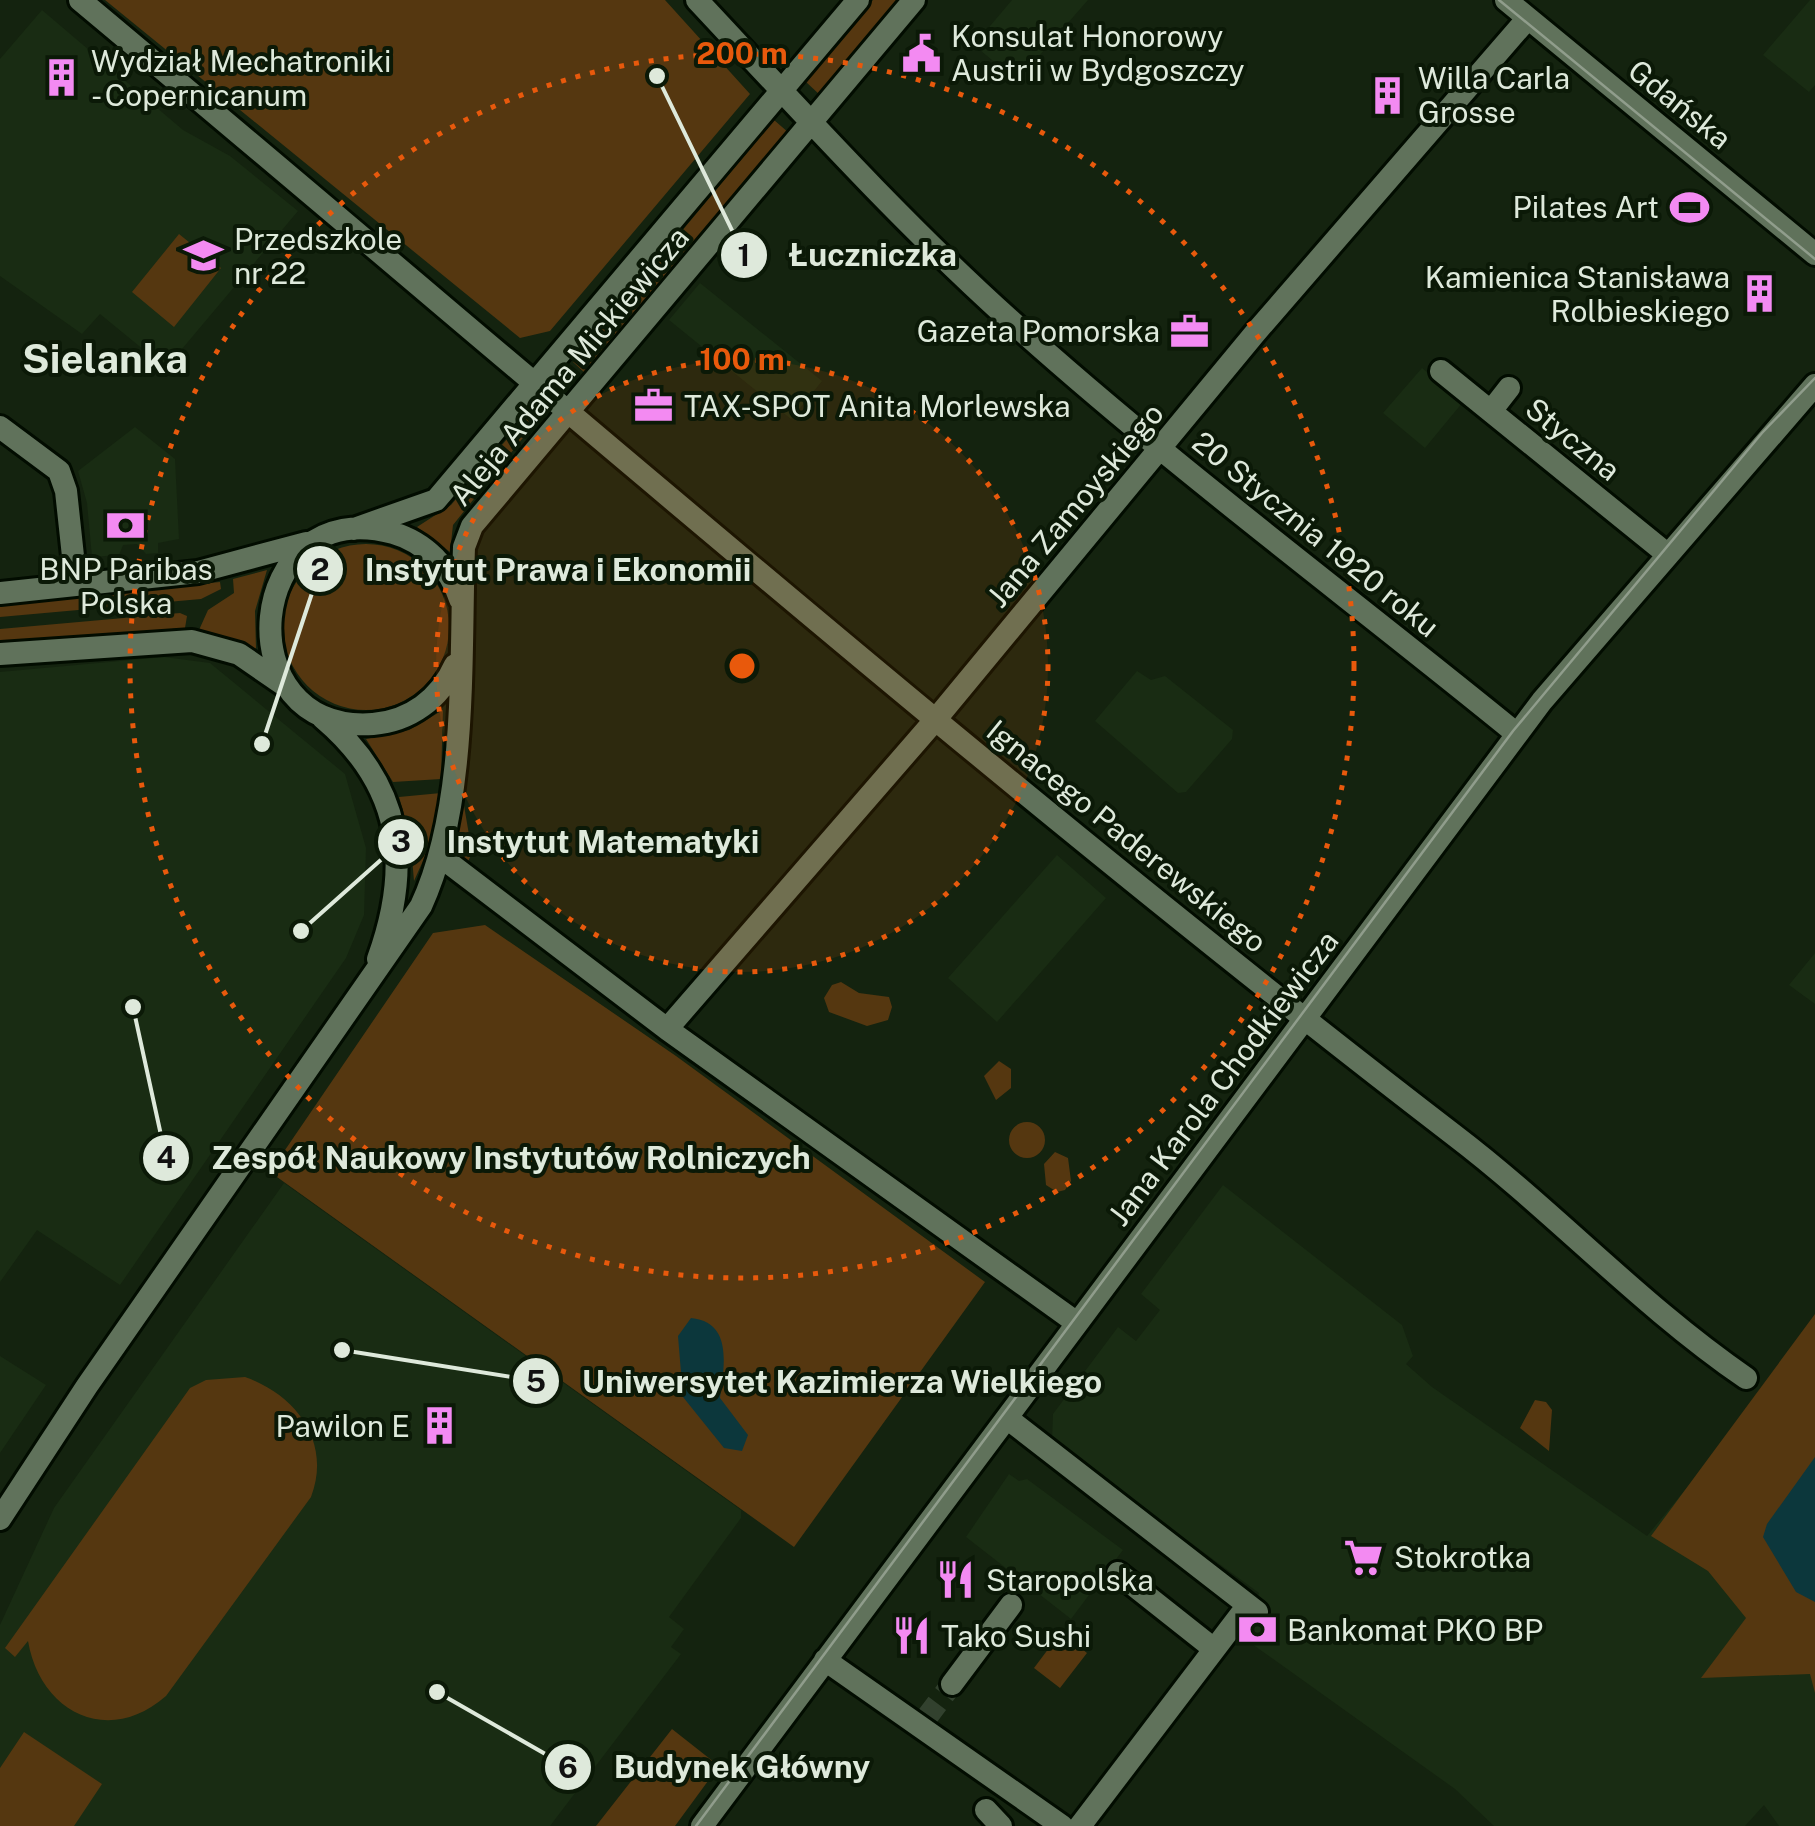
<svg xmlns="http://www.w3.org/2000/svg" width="1815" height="1826" font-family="'Public Sans',sans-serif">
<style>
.built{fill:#192c13}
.green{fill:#553710}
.water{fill:#0c373c}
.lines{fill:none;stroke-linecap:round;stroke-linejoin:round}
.minor-tunnel{stroke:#32412e;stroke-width:22;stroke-dasharray:22 11;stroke-linecap:butt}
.minor-casing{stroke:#020c00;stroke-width:28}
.minor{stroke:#60725b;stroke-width:22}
.tram{stroke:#909d8c;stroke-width:2.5}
.ring{fill:none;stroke:#e8590c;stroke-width:5;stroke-dasharray:5 10}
.labels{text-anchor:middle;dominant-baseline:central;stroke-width:8;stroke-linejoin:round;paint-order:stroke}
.poi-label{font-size:30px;fill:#dee9db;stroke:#0b1907;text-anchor:start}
.street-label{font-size:30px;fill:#dee9db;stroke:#0b1907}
.district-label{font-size:40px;font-weight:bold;fill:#dee9db;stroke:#0b1907}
.centre{fill:#e8590c;stroke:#0b1907;stroke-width:5}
.ring-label{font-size:30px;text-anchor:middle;font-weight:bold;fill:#e8590c;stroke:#0b1907;stroke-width:8;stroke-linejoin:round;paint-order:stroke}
.leader{fill:none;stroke:#dee9db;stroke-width:4}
.callout-dot{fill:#dee9db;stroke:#0b1907;stroke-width:4}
.mark-label{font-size:30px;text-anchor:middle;font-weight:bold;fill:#111}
.callout-label{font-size:32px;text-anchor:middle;font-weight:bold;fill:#dee9db;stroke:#0b1907;stroke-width:8;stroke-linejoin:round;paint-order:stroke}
</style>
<rect width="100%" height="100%" fill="#14230f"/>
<path class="built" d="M 1012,0 L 1088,0 L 1017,81 L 974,45 Z
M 1810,0 L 1815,0 L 1815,85 L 1809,92 L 1763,55 Z
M 42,10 L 183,130 L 230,156 L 298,211 L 166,368 L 100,314 L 82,334 L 0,276 L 0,59 Z
M 700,283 L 822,381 L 791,419 L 669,320 Z
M 1422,368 L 1463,402 L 1425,448 L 1383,413 Z
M 135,427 L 175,459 L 179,539 L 158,543 L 158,553 L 146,554 L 137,544 L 123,545 L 119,555 L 92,557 L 87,503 L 78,471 Z
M 164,657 L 210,663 L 345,774 L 366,848 L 364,915 L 346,958 L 120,1285 L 37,1230 L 0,1282 L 0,672 Z
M 1137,671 L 1151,680 L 1165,676 L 1233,730 L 1232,739 L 1186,792 L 1178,793 L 1095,721 Z
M 1057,855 L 1106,898 L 997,1022 L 948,978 Z
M 1815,953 L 1815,1004 L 1789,985 Z
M 284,1183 L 741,1510 L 741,1518 L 669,1617 L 684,1629 L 671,1647 L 681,1654 L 550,1826 L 0,1826 L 0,1625 L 54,1508 Z
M 1223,1185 L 1402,1325 L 1413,1356 L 1406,1364 L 1432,1387 L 1647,1536 L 1750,1411 L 1815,1319 L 1815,1826 L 1779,1826 L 1764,1805 L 1745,1826 L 1494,1826 L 1455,1789 L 1245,1639 L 1259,1593 L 1052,1441 L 1053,1414 L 1118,1327 L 1136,1341 L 1160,1310 L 1141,1294 Z
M 0,1356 L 46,1385 L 0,1453 Z
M 1009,1474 L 1019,1481 L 1027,1479 L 1123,1550 L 1071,1619 L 966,1537 Z"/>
<path class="green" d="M 105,0 L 665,0 L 750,94 L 550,331 L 520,338 Z
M 873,0 L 901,0 L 821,96 L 805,81 Z
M 774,120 L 789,133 L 587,375 L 573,362 Z
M 179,234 L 221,268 L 174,327 L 132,292 Z
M 535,406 L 530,429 L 453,525 L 450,552 L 417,527 L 451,505 Z
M283 627a83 83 0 1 1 166 0a83 83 0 1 1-166 0Z
M 267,570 L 255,611 L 256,649 L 199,630 L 208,610 L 234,593 L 233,579 Z
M 220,582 L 221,589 L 201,599 L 0,617 L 0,603 Z
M 180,613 L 187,616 L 185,628 L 0,642 L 0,629 Z
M 443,710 L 441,779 L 393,782 L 366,739 L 409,730 Z
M 441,793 L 430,845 L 414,881 L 410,835 L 399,797 Z
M 462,794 L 472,852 L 466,867 C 448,851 459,816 462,794 Z
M 485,925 L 676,1056 L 985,1282 L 794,1547 L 270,1172 L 433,933 Z
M 841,982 L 859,993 L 889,997 L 892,1007 L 888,1020 L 867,1026 L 829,1012 L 824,998 L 832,985 Z
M 999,1061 L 1011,1069 L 1011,1088 L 996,1100 L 984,1076 Z
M1009 1140a18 18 0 1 1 36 0a18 18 0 1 1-36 0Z
M 1055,1152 L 1068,1158 L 1071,1181 L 1065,1190 L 1057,1192 L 1046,1185 L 1044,1164 Z
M 1815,1314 L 1815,1693 L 1810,1674 L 1701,1678 L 1746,1618 L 1708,1571 L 1651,1536 Z
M 245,1377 C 296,1395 332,1442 311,1497 L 166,1696 C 108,1747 40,1712 28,1641 L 15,1657 L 5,1648 L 190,1388 L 206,1380 Z
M 1535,1400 L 1546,1402 L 1552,1410 L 1549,1451 L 1520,1428 Z
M 1061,1632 L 1087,1653 L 1060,1688 L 1034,1668 Z
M 672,1729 L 719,1766 L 675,1826 L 596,1826 Z
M 24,1732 L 102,1784 L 74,1826 L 0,1826 L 0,1768 Z"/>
<path class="water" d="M 691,1318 C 735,1322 723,1371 720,1398 L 748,1435 L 742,1451 L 724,1448 L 683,1397 L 678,1336 Z
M 1815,1457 L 1815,1602 L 1796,1592 L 1763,1537 L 1767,1524 Z"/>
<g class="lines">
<path class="minor-tunnel" d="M 924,1721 L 952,1684"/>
<defs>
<path id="minor" d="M 80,0 C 536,381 983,773 1454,1135 C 1555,1212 1641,1306 1746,1378
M 697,0 C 799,109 899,220 1010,320 C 1172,466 1348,596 1517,734
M 1506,0 L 1815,254
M 1441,371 L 1667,554
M 1491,411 L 1509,388
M 0,427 L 59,471 L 66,491 L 76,584
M 354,529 L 436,500 L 858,0
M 0,593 L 198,572 L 306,543
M 0,654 L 192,641 L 239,654 L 284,685
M 455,665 C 440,699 410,721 373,724 C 223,735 244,492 393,533 C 425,542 450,568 460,599
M 323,718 C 403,786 412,865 378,959
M 441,857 L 667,1029 L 1077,1323
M 667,1029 L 936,719 L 1256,332 L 1528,18
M 1007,1418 L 1257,1612
M 0,1519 L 87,1386 L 421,906 C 468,805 460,659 464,547 L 472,526 L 914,0
M 1118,1573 L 1214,1649
M 825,1660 L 1062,1826
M 952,1684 L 1011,1605
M 986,1810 L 1001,1826
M 702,1826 L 1542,701 L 1815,385
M 1080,1826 L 1248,1605"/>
</defs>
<use href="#minor" class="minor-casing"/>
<use href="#minor" class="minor"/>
<path class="tram" d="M 1499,0 L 1815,259
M 696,1826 L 1513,731 L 1762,433 L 1815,378"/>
</g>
<circle cx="742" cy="666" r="306" fill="#e8590c" fill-opacity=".12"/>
<g class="ring">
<circle cx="742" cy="666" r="306"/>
<circle cx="742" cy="666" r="612"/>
</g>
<defs>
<symbol id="civic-bare" viewBox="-9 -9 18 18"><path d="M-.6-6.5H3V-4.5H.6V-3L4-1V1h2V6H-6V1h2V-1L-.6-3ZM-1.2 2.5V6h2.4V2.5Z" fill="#f38af2" stroke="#0b1907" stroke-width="2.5" paint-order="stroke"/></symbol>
<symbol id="building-bare" viewBox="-9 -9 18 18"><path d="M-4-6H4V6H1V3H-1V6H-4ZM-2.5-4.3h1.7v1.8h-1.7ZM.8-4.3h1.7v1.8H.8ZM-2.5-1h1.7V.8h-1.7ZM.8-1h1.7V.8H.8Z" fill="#f38af2" stroke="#0b1907" stroke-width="2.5" paint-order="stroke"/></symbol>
<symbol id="stadium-bare" viewBox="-9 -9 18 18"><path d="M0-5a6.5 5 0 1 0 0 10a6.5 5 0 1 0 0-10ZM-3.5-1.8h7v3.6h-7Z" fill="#f38af2" stroke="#0b1907" stroke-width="2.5" paint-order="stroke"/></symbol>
<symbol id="school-bare" viewBox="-9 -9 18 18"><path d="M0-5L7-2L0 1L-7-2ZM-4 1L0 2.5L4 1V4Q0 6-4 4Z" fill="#f38af2" stroke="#0b1907" stroke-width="2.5" paint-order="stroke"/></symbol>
<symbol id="office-bare" viewBox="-9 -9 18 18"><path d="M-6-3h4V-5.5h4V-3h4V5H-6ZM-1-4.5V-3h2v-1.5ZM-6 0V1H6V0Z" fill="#f38af2" stroke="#0b1907" stroke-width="2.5" paint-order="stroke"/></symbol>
<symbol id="bank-bare" viewBox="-9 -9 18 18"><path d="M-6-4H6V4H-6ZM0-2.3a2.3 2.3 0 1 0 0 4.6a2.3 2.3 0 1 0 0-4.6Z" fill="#f38af2" stroke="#0b1907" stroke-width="2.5" paint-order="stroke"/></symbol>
<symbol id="supermarket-bare" viewBox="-9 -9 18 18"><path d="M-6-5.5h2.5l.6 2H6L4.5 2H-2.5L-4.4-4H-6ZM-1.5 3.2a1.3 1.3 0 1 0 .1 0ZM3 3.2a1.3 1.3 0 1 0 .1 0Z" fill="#f38af2" stroke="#0b1907" stroke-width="2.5" paint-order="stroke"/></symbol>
<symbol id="restaurant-bare" viewBox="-9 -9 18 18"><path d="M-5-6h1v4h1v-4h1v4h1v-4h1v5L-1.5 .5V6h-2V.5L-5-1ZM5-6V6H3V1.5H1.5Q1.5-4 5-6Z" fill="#f38af2" stroke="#0b1907" stroke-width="2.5" paint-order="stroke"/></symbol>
</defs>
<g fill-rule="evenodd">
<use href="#civic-bare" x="894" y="26" width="55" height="55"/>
<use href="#building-bare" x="34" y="50" width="55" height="55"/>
<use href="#building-bare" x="1360" y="68" width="55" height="55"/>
<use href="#stadium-bare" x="1662" y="180" width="55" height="55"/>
<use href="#school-bare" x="176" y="228" width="55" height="55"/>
<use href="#building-bare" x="1732" y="266" width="55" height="55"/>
<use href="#office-bare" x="1162" y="304" width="55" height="55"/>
<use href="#office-bare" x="626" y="378" width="55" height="55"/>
<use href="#bank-bare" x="98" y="498" width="55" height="55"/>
<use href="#building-bare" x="412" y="1398" width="55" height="55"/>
<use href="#supermarket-bare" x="1336" y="1530" width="55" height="55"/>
<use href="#restaurant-bare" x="928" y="1552" width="55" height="55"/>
<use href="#bank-bare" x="1230" y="1602" width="55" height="55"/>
<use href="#restaurant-bare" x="884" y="1608" width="55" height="55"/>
</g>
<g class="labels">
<g class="poi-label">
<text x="951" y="36">Konsulat Honorowy<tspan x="951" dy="34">Austrii w Bydgoszczy</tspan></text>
<text x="91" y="61">Wydział Mechatroniki<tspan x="91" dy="34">- Copernicanum</tspan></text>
<text x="1418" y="78">Willa Carla<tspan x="1418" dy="34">Grosse</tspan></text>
<text x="1659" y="207" text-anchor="end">Pilates Art</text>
<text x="234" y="239">Przedszkole<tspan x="234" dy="34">nr 22</tspan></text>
<text x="1730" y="277" text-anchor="end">Kamienica Stanisława<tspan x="1730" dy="34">Rolbieskiego</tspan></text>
<text x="1160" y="331" text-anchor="end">Gazeta Pomorska</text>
<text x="684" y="406">TAX-SPOT Anita Morlewska</text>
<text x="126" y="569" text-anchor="middle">BNP Paribas<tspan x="126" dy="34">Polska</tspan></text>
<text x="410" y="1426" text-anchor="end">Pawilon E</text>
<text x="1394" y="1557">Stokrotka</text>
<text x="986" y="1580">Staropolska</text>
<text x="1287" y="1630">Bankomat PKO BP</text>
<text x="941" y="1636">Tako Sushi</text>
</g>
<g class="street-label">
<text transform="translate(1680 104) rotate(39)">Gdańska</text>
<text transform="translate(569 366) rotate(-50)">Aleja Adama Mickiewicza</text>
<text transform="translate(1573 439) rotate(39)">Styczna</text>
<text transform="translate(1075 505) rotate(-50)">Jana Zamoyskiego</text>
<text transform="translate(1316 534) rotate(39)">20 Stycznia 1920 roku</text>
<text transform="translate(1127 836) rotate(39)">Ignacego Paderewskiego</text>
<text transform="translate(1223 1078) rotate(-53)">Jana Karola Chodkiewicza</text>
</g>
<g class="district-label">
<text x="105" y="358">Sielanka</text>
</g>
</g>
<circle cx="742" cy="666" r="15" class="centre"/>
<g class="ring-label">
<text x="742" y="64">200 m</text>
<text x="742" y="370">100 m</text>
</g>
<path class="leader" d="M657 76L744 255M262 744L320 569M301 931L401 842M133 1007L166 1158M342 1350L536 1381M437 1692L568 1767"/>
<g class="callout-dot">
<circle cx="657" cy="76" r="10"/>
<circle cx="262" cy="744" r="10"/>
<circle cx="301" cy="931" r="10"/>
<circle cx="133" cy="1007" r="10"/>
<circle cx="342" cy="1350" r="10"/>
<circle cx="437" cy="1692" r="10"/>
<circle cx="744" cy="255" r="25"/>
<circle cx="320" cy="569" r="25"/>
<circle cx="401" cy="842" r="25"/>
<circle cx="166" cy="1158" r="25"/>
<circle cx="536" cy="1381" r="25"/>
<circle cx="568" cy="1767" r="25"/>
</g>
<g class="mark-label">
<text x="744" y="266">1</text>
<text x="320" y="580">2</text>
<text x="401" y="852">3</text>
<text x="166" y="1168">4</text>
<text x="536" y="1392">5</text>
<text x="568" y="1778">6</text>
</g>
<g class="callout-label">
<text x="873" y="266">Łuczniczka</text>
<text x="558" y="581">Instytut Prawa i Ekonomii</text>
<text x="603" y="853">Instytut Matematyki</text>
<text x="511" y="1169">Zespół Naukowy Instytutów Rolniczych</text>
<text x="842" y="1393">Uniwersytet Kazimierza Wielkiego</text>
<text x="742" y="1778">Budynek Główny</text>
</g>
</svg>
